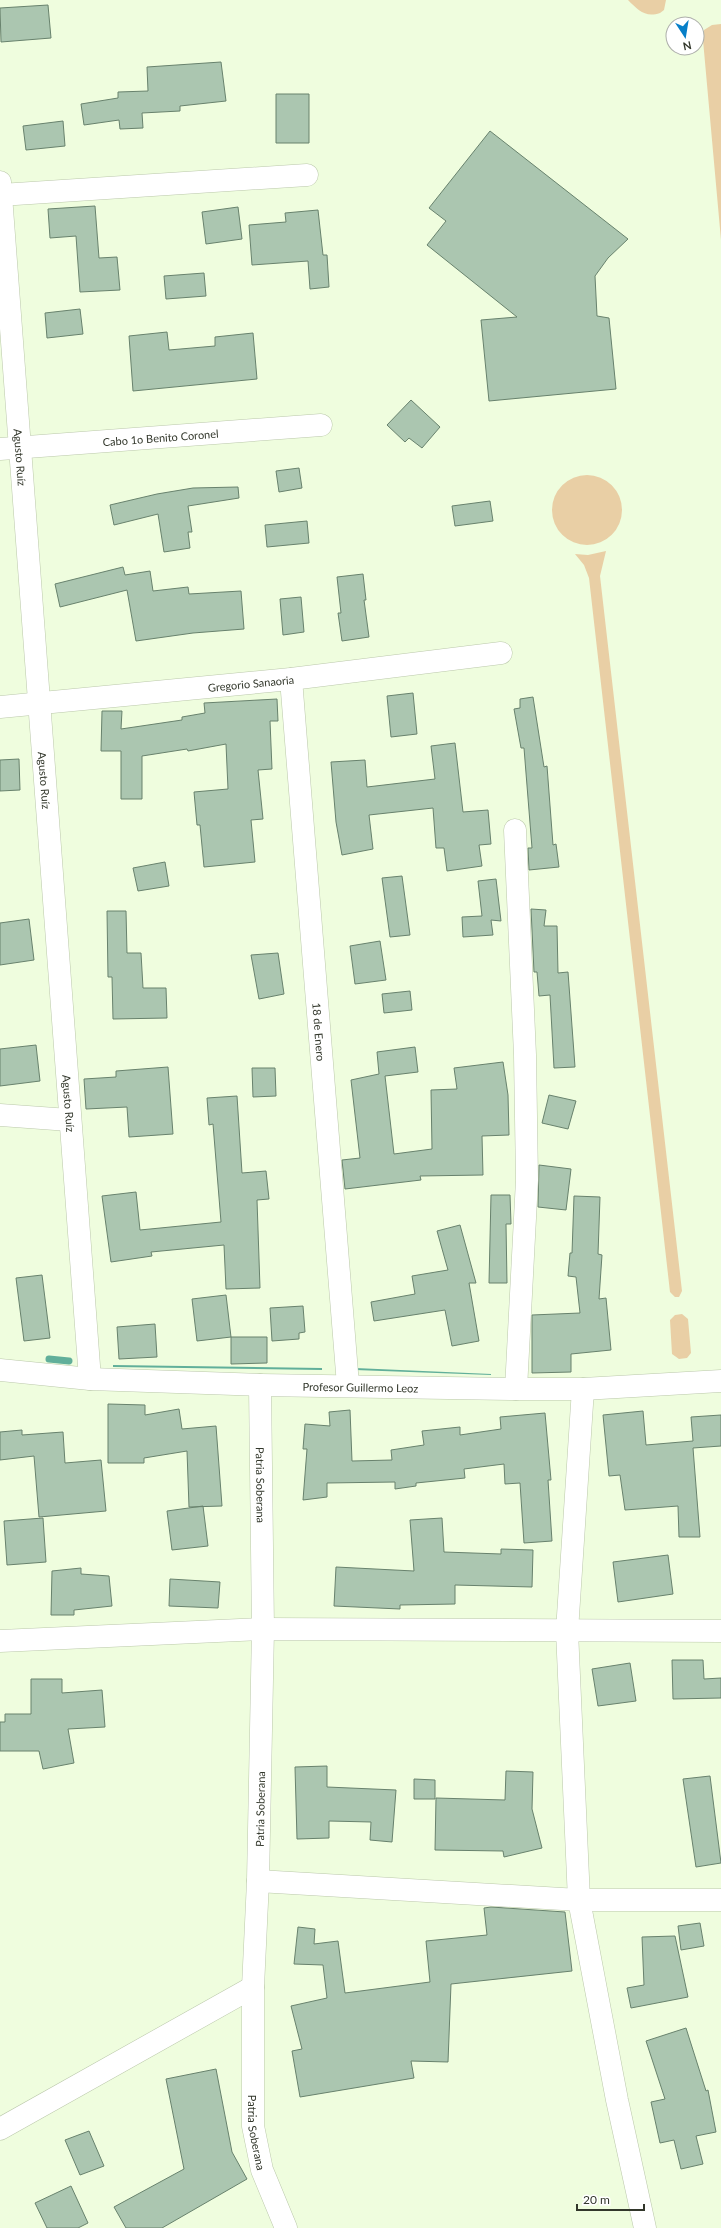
<svg xmlns="http://www.w3.org/2000/svg" width="721" height="2228" font-family="Lato,sans-serif">
<style>
.green{fill:#e9cfa5}
.water{fill:#61af9a}
.lines{fill:none;stroke-linecap:round;stroke-linejoin:round}
.stream{stroke:#61af9a;stroke-width:7}
.building{fill:#abc6b0;stroke:#68826d}
.minor-casing{stroke:#bbc8ab;stroke-width:23}
.minor{stroke:#fff;stroke-width:22}
.labels{text-anchor:middle;dominant-baseline:central;stroke-width:3;stroke-linejoin:round;paint-order:stroke}
.street-label{font-size:11px;fill:#32372b;stroke:#fff}
</style>
<rect width="100%" height="100%" fill="#effdde"/>
<path class="green" d="M 628,0 L 666,0 L 664,10 L 660,13 C 645,18 638,10 628,0 Z
M 721,24 L 721,240 L 703,40 L 704,30 L 712,25 Z
M552 510a35 35 0 1 1 70 0a35 35 0 1 1-70 0Z
M 606,551 L 600,576 L 682,1291 L 679,1297 L 675,1297 L 670,1292 L 589,578 L 584,565 L 575,554 L 588,555 Z
M 682,1314 L 688,1319 L 691,1353 L 687,1358 L 679,1359 L 672,1354 L 670,1320 L 675,1315 Z"/>
<path class="water" d="M 113,1365 L 322,1368 L 322,1370 L 113,1367 Z
M 355,1368 L 491,1374 L 491,1375 L 355,1370 Z"/>
<g class="lines">
<path class="stream" d="M 49,1359 L 69,1361"/>
</g>
<path class="building" d="M 48,5 L 51,38 L 1,42 L 0,8 Z
M 221,62 L 226,101 L 180,106 L 180,111 L 142,113 L 143,128 L 120,129 L 119,120 L 84,125 L 81,104 L 118,98 L 118,92 L 148,91 L 147,67 Z
M 276,94 L 309,94 L 309,143 L 276,143 Z
M 63,121 L 65,146 L 26,150 L 23,126 Z
M 490,131 L 628,239 L 608,258 L 595,276 L 597,316 L 609,318 L 616,389 L 489,401 L 481,320 L 517,317 L 427,245 L 446,221 L 429,208 Z
M 95,206 L 99,258 L 117,257 L 120,290 L 80,292 L 76,236 L 50,238 L 48,209 Z
M 238,207 L 242,239 L 206,244 L 202,212 Z
M 318,210 L 323,255 L 327,255 L 329,287 L 310,289 L 308,261 L 252,265 L 249,225 L 286,222 L 285,213 Z
M 204,273 L 206,296 L 166,299 L 164,276 Z
M 80,309 L 83,334 L 47,338 L 45,313 Z
M 167,332 L 169,350 L 215,346 L 215,337 L 253,333 L 257,379 L 133,391 L 129,336 Z
M 411,400 L 440,427 L 422,448 L 409,438 L 405,442 L 387,425 Z
M 299,468 L 302,488 L 279,492 L 276,471 Z
M 238,487 L 239,498 L 188,506 L 192,532 L 188,532 L 190,548 L 164,552 L 158,514 L 114,525 L 110,505 L 157,494 L 193,488 Z
M 490,501 L 493,521 L 455,526 L 452,506 Z
M 307,521 L 309,543 L 267,547 L 265,525 Z
M 123,567 L 125,575 L 150,571 L 153,591 L 188,587 L 189,594 L 241,591 L 244,629 L 193,633 L 136,641 L 127,590 L 60,607 L 55,584 Z
M 363,574 L 366,600 L 364,600 L 369,637 L 342,641 L 338,613 L 341,613 L 337,577 Z
M 301,597 L 304,632 L 283,635 L 280,599 Z
M 413,693 L 417,734 L 391,737 L 387,696 Z
M 533,697 L 544,767 L 547,766 L 553,845 L 556,844 L 559,867 L 529,870 L 528,848 L 532,848 L 524,748 L 521,748 L 514,709 L 520,708 L 520,699 Z
M 277,699 L 278,721 L 270,721 L 272,769 L 258,770 L 263,819 L 251,820 L 255,862 L 204,867 L 200,825 L 197,825 L 194,792 L 228,789 L 226,744 L 188,751 L 187,749 L 142,756 L 142,799 L 121,799 L 121,751 L 101,751 L 102,711 L 122,711 L 121,729 L 182,720 L 182,717 L 205,713 L 204,703 Z
M 455,743 L 463,812 L 488,810 L 491,844 L 479,845 L 482,866 L 447,871 L 444,848 L 436,848 L 433,808 L 369,815 L 373,849 L 342,855 L 336,822 L 331,762 L 365,760 L 367,787 L 435,779 L 431,746 Z
M 19,759 L 20,790 L 0,791 L 0,760 Z
M 165,862 L 169,886 L 138,891 L 133,868 Z
M 402,876 L 410,935 L 390,937 L 382,878 Z
M 496,879 L 501,921 L 491,920 L 493,935 L 463,937 L 462,917 L 482,916 L 478,881 Z
M 531,909 L 546,910 L 544,926 L 557,926 L 558,973 L 568,972 L 575,1067 L 554,1068 L 550,995 L 539,996 L 537,972 L 534,972 Z
M 107,911 L 126,911 L 127,953 L 141,953 L 143,988 L 166,988 L 167,1018 L 113,1019 L 112,977 L 108,977 Z
M 29,919 L 34,960 L 0,965 L 0,923 Z
M 380,941 L 386,980 L 355,984 L 350,946 Z
M 278,953 L 284,994 L 259,999 L 251,955 Z
M 410,991 L 412,1010 L 384,1013 L 382,994 Z
M 36,1045 L 40,1081 L 0,1086 L 0,1049 Z
M 415,1047 L 418,1072 L 385,1076 L 394,1154 L 432,1149 L 431,1090 L 457,1089 L 454,1068 L 503,1062 L 508,1095 L 509,1135 L 482,1136 L 483,1175 L 420,1176 L 421,1180 L 345,1189 L 342,1160 L 360,1158 L 351,1080 L 379,1074 L 377,1052 Z
M 168,1067 L 173,1134 L 129,1137 L 127,1107 L 86,1109 L 84,1079 L 116,1077 L 116,1071 Z
M 252,1068 L 275,1068 L 276,1096 L 253,1097 Z
M 549,1095 L 576,1101 L 568,1129 L 542,1123 Z
M 237,1096 L 242,1173 L 266,1171 L 269,1199 L 257,1200 L 260,1288 L 226,1289 L 224,1245 L 151,1252 L 152,1256 L 111,1262 L 102,1196 L 136,1192 L 140,1230 L 221,1222 L 213,1124 L 209,1125 L 207,1098 Z
M 539,1165 L 571,1169 L 566,1210 L 538,1207 Z
M 491,1195 L 510,1195 L 511,1224 L 506,1224 L 507,1283 L 489,1283 Z
M 574,1196 L 600,1197 L 598,1254 L 602,1255 L 599,1299 L 606,1298 L 611,1350 L 571,1354 L 571,1372 L 532,1373 L 532,1315 L 580,1313 L 576,1277 L 568,1276 L 570,1253 L 572,1253 Z
M 460,1225 L 476,1283 L 469,1283 L 479,1341 L 452,1346 L 445,1310 L 374,1321 L 371,1302 L 415,1294 L 412,1276 L 448,1270 L 437,1231 Z
M 42,1275 L 50,1338 L 24,1341 L 16,1278 Z
M 226,1295 L 231,1337 L 197,1341 L 192,1299 Z
M 303,1306 L 305,1332 L 299,1333 L 299,1339 L 272,1341 L 270,1308 Z
M 155,1324 L 157,1357 L 119,1359 L 117,1327 Z
M 231,1337 L 267,1337 L 267,1363 L 231,1364 Z
M 108,1404 L 145,1405 L 145,1415 L 179,1409 L 182,1429 L 216,1426 L 222,1506 L 189,1507 L 187,1451 L 144,1458 L 144,1463 L 108,1463 Z
M 350,1410 L 352,1461 L 392,1460 L 391,1450 L 424,1445 L 422,1431 L 460,1427 L 460,1435 L 501,1429 L 500,1417 L 545,1413 L 551,1480 L 548,1480 L 552,1541 L 524,1543 L 520,1483 L 505,1484 L 504,1464 L 464,1469 L 465,1478 L 416,1483 L 416,1486 L 395,1489 L 395,1482 L 327,1483 L 327,1497 L 303,1500 L 307,1449 L 303,1449 L 305,1424 L 330,1426 L 329,1412 Z
M 643,1411 L 646,1445 L 693,1441 L 691,1417 L 721,1415 L 721,1446 L 693,1448 L 700,1537 L 679,1537 L 678,1506 L 625,1510 L 620,1475 L 609,1476 L 603,1415 Z
M 22,1430 L 22,1435 L 63,1432 L 65,1463 L 101,1460 L 106,1511 L 39,1517 L 34,1456 L 0,1460 L 0,1432 Z
M 203,1506 L 208,1546 L 172,1550 L 167,1511 Z
M 43,1518 L 46,1562 L 7,1565 L 4,1521 Z
M 442,1518 L 444,1552 L 501,1554 L 501,1549 L 533,1550 L 532,1587 L 455,1585 L 455,1604 L 400,1605 L 400,1609 L 334,1606 L 336,1567 L 414,1571 L 410,1520 Z
M 668,1555 L 673,1594 L 618,1602 L 613,1562 Z
M 81,1568 L 81,1574 L 109,1576 L 112,1606 L 74,1610 L 74,1615 L 51,1615 L 52,1571 Z
M 170,1579 L 220,1582 L 218,1608 L 169,1606 Z
M 672,1660 L 703,1660 L 704,1679 L 721,1678 L 721,1698 L 673,1699 Z
M 630,1663 L 636,1701 L 598,1706 L 592,1669 Z
M 31,1679 L 62,1679 L 62,1693 L 102,1690 L 105,1727 L 68,1729 L 74,1763 L 43,1769 L 39,1751 L 0,1751 L 0,1722 L 5,1722 L 5,1714 L 31,1714 Z
M 327,1766 L 327,1787 L 396,1790 L 392,1842 L 370,1840 L 371,1822 L 329,1821 L 329,1838 L 297,1839 L 295,1767 Z
M 506,1771 L 533,1772 L 532,1809 L 542,1848 L 504,1857 L 503,1851 L 435,1850 L 436,1798 L 505,1800 Z
M 710,1776 L 721,1863 L 696,1867 L 683,1779 Z
M 414,1779 L 435,1780 L 435,1799 L 414,1799 Z
M 491,1907 L 565,1912 L 572,1971 L 451,1984 L 448,2062 L 411,2061 L 414,2078 L 300,2097 L 292,2051 L 302,2049 L 291,2006 L 327,1998 L 323,1965 L 294,1964 L 298,1927 L 315,1929 L 314,1944 L 338,1941 L 345,1993 L 430,1982 L 426,1941 L 487,1935 L 484,1908 Z
M 700,1923 L 704,1946 L 681,1950 L 678,1926 Z
M 675,1936 L 688,1997 L 631,2008 L 627,1988 L 644,1985 L 642,1937 Z
M 686,2028 L 706,2091 L 708,2090 L 716,2132 L 696,2136 L 703,2164 L 681,2169 L 674,2140 L 660,2143 L 651,2102 L 665,2099 L 646,2041 Z
M 216,2069 L 232,2152 L 247,2179 L 162,2228 L 126,2228 L 114,2207 L 184,2169 L 166,2079 Z
M 89,2131 L 104,2166 L 80,2175 L 65,2140 Z
M 71,2186 L 88,2223 L 78,2228 L 47,2228 L 35,2203 Z"/>
<g class="lines">
<defs>
<g id="minor">
<path id="s1" d="M 0,182 L 90,1379"/>
<path d="M 0,195 L 307,175"/>
<path id="s2" d="M 0,449 L 321,425"/>
<path id="s3" d="M 291,679 L 348,1385"/>
<path id="s4" d="M 0,707 L 291,679 L 501,653"/>
<path d="M 515,830 L 525,1055 L 527,1180 L 516,1389"/>
<path d="M 0,1115 L 69,1120"/>
<path id="s5" d="M 0,1370 L 90,1379 L 260,1385 L 516,1389 L 583,1389 L 721,1381"/>
<path id="s6" d="M 260,1385 L 263,1629 L 258,1881 L 253,1987 L 253,2126 L 262,2170 L 286,2228"/>
<path d="M 583,1389 L 567,1631 L 579,1900 L 617,2100 L 645,2228"/>
<path d="M 0,1641 L 263,1629 L 721,1631"/>
<path d="M 258,1881 L 579,1900 L 721,1900"/>
<path d="M 0,2129 L 253,1987"/>
</g>
</defs>
<use href="#minor" class="minor-casing"/>
<use href="#minor" class="minor"/>
</g>
<g class="labels">
<g class="street-label">
<text stroke="none"><textPath href="#s2" startOffset="161">Cabo 1o Benito Coronel</textPath></text>
<text stroke="none"><textPath href="#s1" startOffset="276">Agusto Ruíz</textPath></text>
<text stroke="none"><textPath href="#s4" startOffset="252">Gregorio Sanaoria</textPath></text>
<text stroke="none"><textPath href="#s1" startOffset="600">Agusto Ruíz</textPath></text>
<text stroke="none"><textPath href="#s3" startOffset="354">18 de Enero</textPath></text>
<text stroke="none"><textPath href="#s1" startOffset="924">Agusto Ruíz</textPath></text>
<text stroke="none"><textPath href="#s5" startOffset="361">Profesor Guillermo Leoz</textPath></text>
<text stroke="none"><textPath href="#s6" startOffset="100">Patria Soberana</textPath></text>
<text transform="translate(260 1809) rotate(-89)">Patria Soberana</text>
<text stroke="none"><textPath href="#s6" startOffset="748">Patria Soberana</textPath></text>
</g>
</g>
<g transform="translate(685 36) rotate(168)"><circle r="19" fill="#ffffff" stroke="#adafaa"/>
<path d="M0-3L7 15L0 10L-7 15Z" fill="#077fc8"/>
<text y="-6" font-size="11" font-weight="bold" text-anchor="middle" fill="#32372b">N</text>
</g>
<path d="M577 2204v6h67v-6" fill="none" stroke="#32372b" stroke-width="2"/>
<text x="583" y="2204" font-size="12" fill="#32372b" stroke="#ffffff" stroke-width="3" paint-order="stroke">20 m</text>
</svg>
